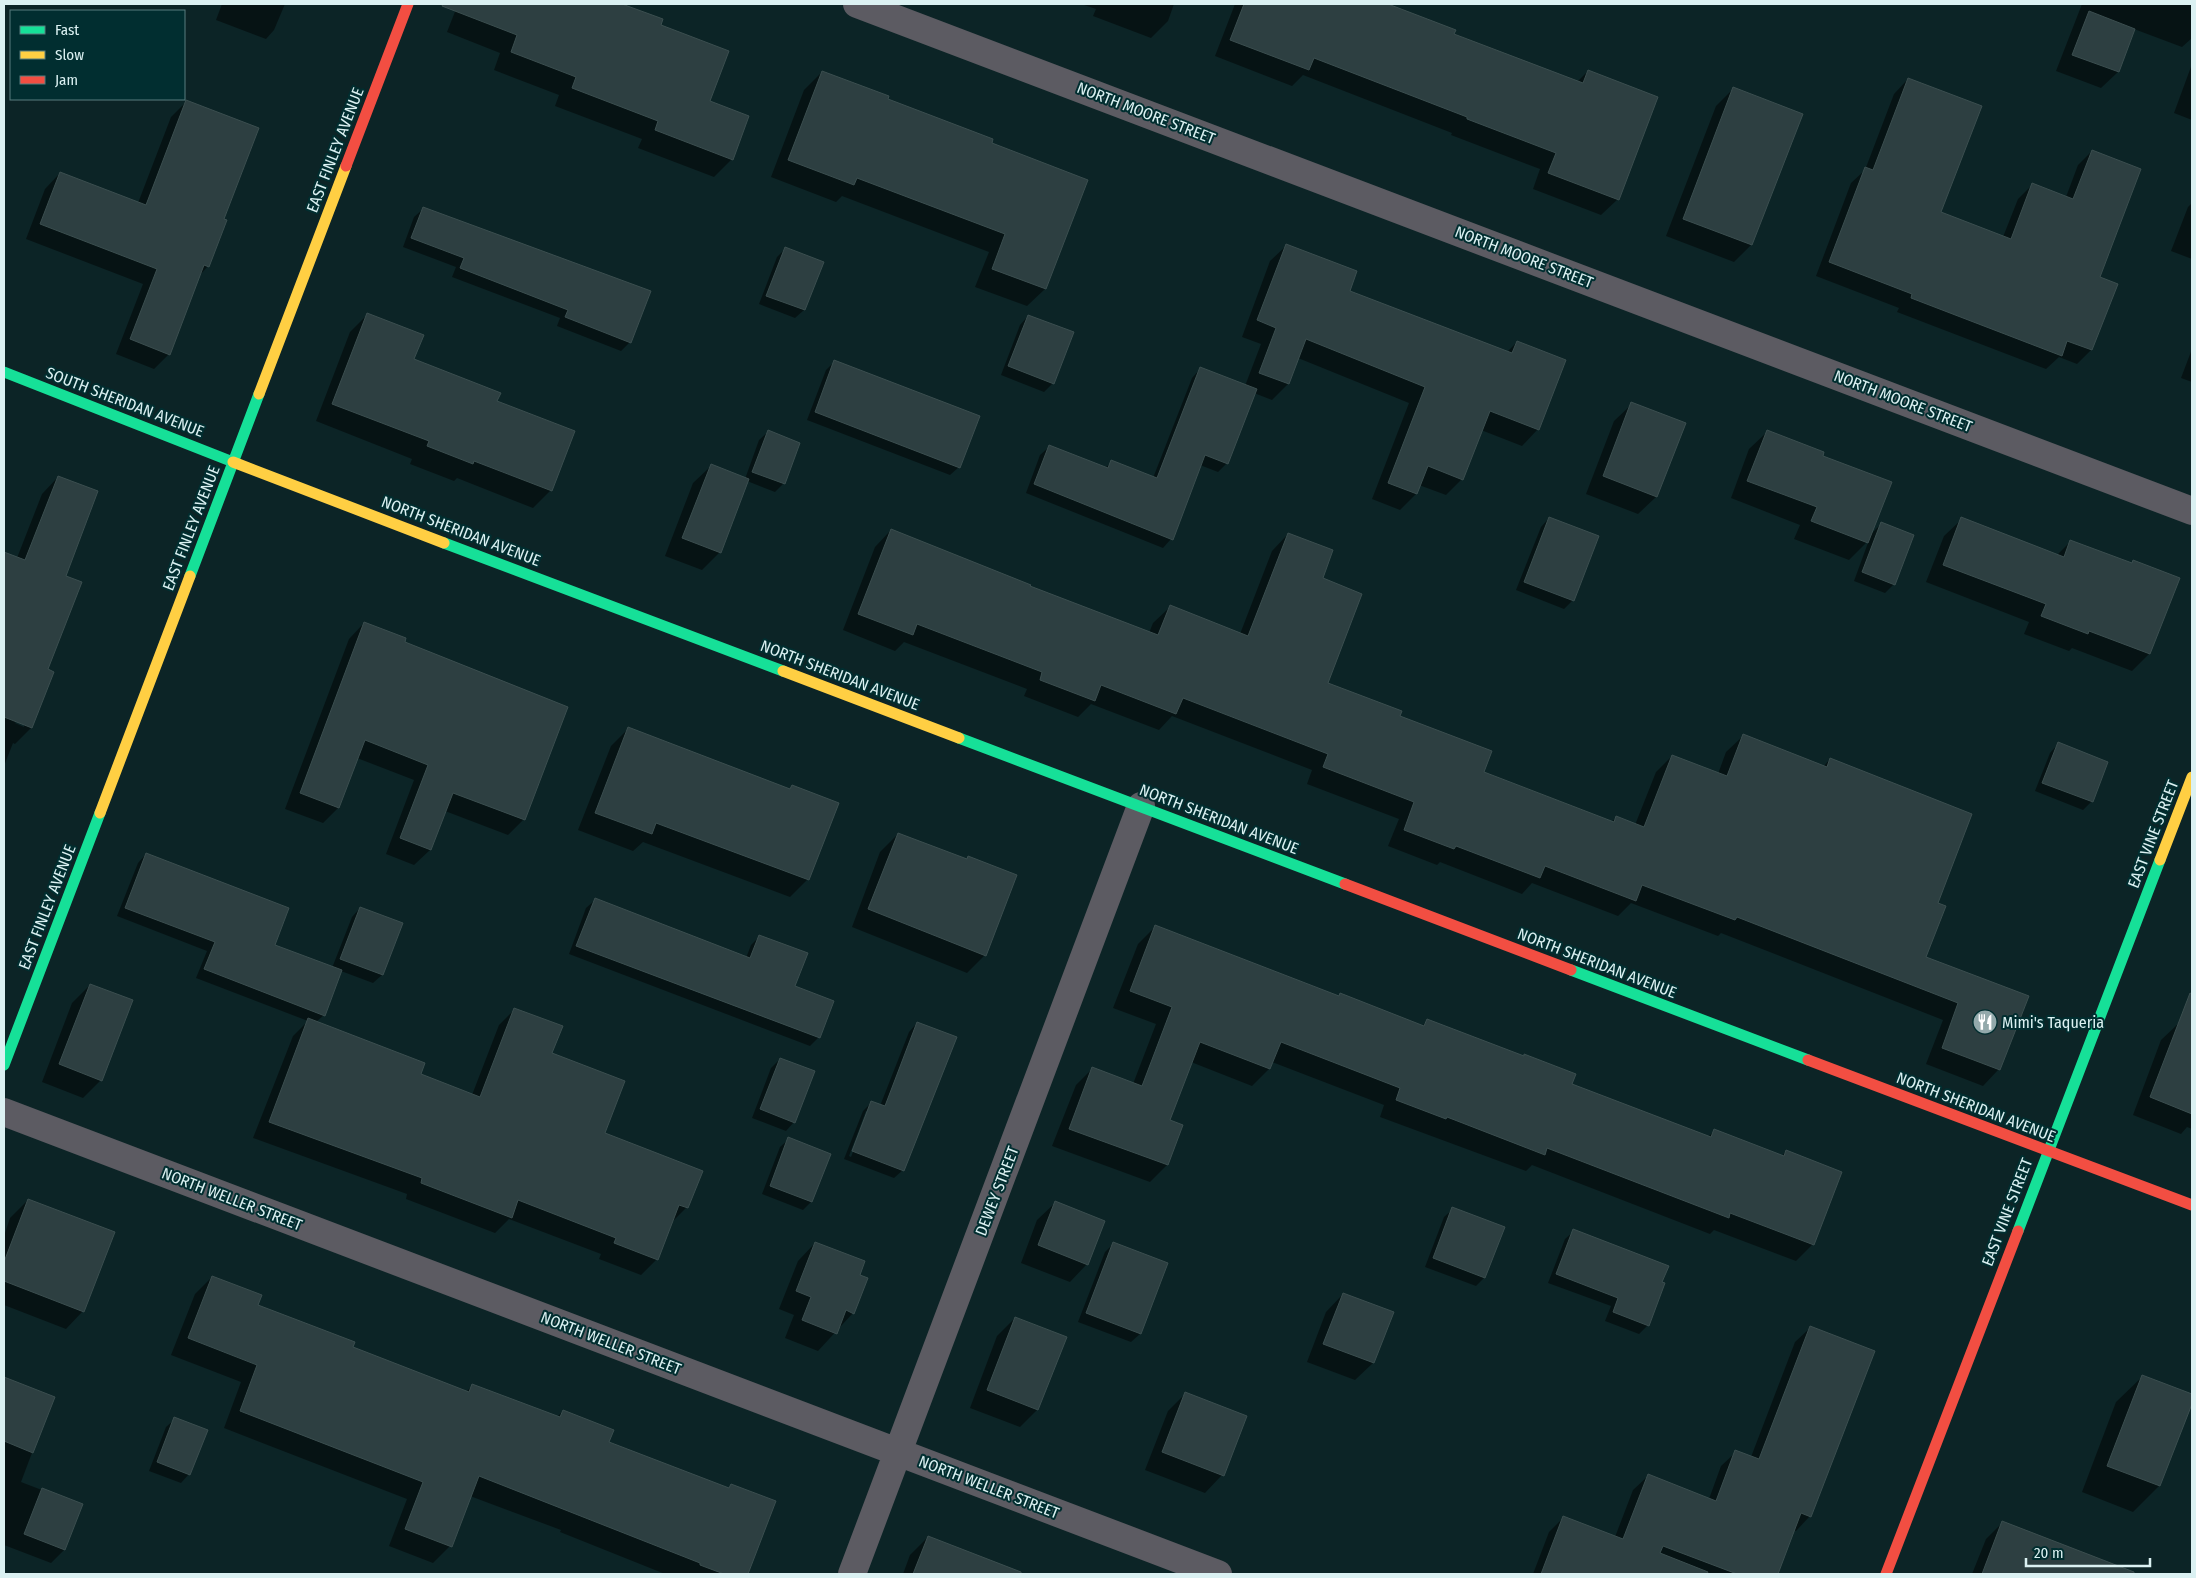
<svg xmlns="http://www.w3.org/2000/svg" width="2196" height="1578" font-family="'Fira Sans Condensed',sans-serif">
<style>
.shadow{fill:#0007;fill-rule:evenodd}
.building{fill:#2d3f41;stroke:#3b4e4f}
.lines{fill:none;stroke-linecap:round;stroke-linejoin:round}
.street{stroke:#5c5b62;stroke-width:28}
.fast{stroke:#16e098;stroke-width:11}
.slow{stroke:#ffcf43;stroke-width:11}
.jam{stroke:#f24e42;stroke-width:11}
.labels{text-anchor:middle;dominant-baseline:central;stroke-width:4;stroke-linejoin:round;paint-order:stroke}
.street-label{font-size:16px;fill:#dbf1f2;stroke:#012e30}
.poi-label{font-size:16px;fill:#dbf1f2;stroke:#012e30;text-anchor:start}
</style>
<rect width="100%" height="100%" fill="#0c2426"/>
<path class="shadow" d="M 222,4 L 285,4 L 274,30 L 266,39 L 216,20 Z
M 458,4 L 617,4 L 661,20 L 659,26 L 708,102 L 732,159 L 714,177 L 638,148 L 642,139 L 555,106 L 559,95 L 494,70 L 500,53 L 447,32 Z
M 1081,4 L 1174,4 L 1168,21 L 1151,38 L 1093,16 L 1096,9 Z
M 1235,4 L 1378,4 L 1577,82 L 1588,71 L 1618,199 L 1601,215 L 1533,189 L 1540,169 L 1451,135 L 1452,133 L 1303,75 L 1292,86 L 1215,56 Z
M 2082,4 L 2192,4 L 2192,38 L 2182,47 L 2134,29 L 2118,72 L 2101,88 L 2056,71 Z
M 2192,64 L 2192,120 L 2174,113 Z
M 822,72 L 990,144 L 1086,180 L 1045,289 L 1027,306 L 975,287 L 989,252 L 842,196 L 836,202 L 771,177 L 804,90 Z
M 1908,79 L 1939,213 L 2003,237 L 2018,199 L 2033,184 L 2066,197 L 2078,165 L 2092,151 L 2098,278 L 2091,350 L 2077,364 L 2059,357 L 2046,369 L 1897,312 L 1899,308 L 1816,276 L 1851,183 L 1865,170 L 1894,94 Z
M 1733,89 L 1751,245 L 1734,262 L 1666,236 L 1716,106 Z
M 186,102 L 222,220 L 208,266 L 199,276 L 169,354 L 154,369 L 116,354 L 143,284 L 26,239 L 45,189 L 60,173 L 138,203 L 171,117 Z
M 2192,203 L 2192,259 L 2171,251 L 2188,207 Z
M 423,209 L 630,342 L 621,351 L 557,326 L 560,318 L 452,277 L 456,267 L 403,247 L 414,217 Z
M 1287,245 L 1348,292 L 1506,353 L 1517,342 L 1538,429 L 1522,446 L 1481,430 L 1462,479 L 1446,495 L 1419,485 L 1416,494 L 1400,510 L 1372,499 L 1409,403 L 1298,358 L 1288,384 L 1272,400 L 1254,393 L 1227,463 L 1218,472 L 1200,465 L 1171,539 L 1163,548 L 1026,493 L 1040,455 L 1049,447 L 1105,468 L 1112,462 L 1153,478 L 1192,378 L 1200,369 L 1245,386 L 1261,344 L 1242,337 L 1270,261 Z
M 785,249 L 822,263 L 804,310 L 795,318 L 759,304 L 777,257 Z
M 368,314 L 413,360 L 496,402 L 551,490 L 533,508 L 457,478 L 454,481 L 410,464 L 412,459 L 316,421 L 350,332 Z
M 1028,316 L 1053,383 L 1044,392 L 1001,375 L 1020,325 Z
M 2192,349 L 2192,382 L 2181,378 Z
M 835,361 L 959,467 L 950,475 L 807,420 L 826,370 Z
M 1632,404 L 1656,497 L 1638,514 L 1586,494 L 1614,421 Z
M 768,432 L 799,444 L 783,484 L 775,492 L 747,481 L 719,553 L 702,570 L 665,556 L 693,483 L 711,466 L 745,479 L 759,440 Z
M 1767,432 L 1821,456 L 1870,535 L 1881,524 L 1894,584 L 1885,593 L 1854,581 L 1869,540 L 1849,560 L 1794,539 L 1800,525 L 1731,498 L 1749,449 Z
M 58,477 L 47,670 L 52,672 L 31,728 L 15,744 L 13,743 L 4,766 L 4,562 L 10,556 L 17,558 L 42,494 ZM 16,721 L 24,724 L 24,727 L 15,723 Z
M 1549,518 L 1573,600 L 1564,609 L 1516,590 L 1541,527 Z
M 1962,519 L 2057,555 L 2071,541 L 2131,564 L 2133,562 L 2149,654 L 2132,671 L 2072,648 L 2069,651 L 2024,634 L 2029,622 L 1926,582 L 1944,536 Z
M 891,530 L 1029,587 L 1149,633 L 1153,623 L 1170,607 L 1240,634 L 1272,551 L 1288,534 L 1321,579 L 1326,684 L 1398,717 L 1482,773 L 1611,822 L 1616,818 L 1635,825 L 1656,772 L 1672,756 L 1718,774 L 1726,752 L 1743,736 L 1823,767 L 1830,759 L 1937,903 L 1925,957 L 2027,997 L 1999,1069 L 1983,1086 L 1926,1064 L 1943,1020 L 1721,933 L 1718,936 L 1631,903 L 1618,916 L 1532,883 L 1522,894 L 1440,862 L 1437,865 L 1388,846 L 1399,819 L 1307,784 L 1312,770 L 1172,716 L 1159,730 L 1091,704 L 1078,717 L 1024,696 L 1027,689 L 904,642 L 895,651 L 843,630 L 875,547 Z
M 364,623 L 403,643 L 566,708 L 523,820 L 508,835 L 445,811 L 430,850 L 414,865 L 386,854 L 414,780 L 357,758 L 338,808 L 323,823 L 285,809 L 349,639 Z
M 628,729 L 789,790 L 792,786 L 808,879 L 790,897 L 643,842 L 633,851 L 578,830 L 611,746 Z
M 2058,744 L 2092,801 L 2083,810 L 2035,791 L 2050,753 Z
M 898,834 L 966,860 L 968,857 L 985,955 L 967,973 L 852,927 L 880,852 Z
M 146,854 L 273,945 L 332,968 L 352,917 L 360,908 L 401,924 L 382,975 L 373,983 L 341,971 L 324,1015 L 316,1022 L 419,1075 L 472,1095 L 499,1025 L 515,1009 L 550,1054 L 604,1134 L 687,1207 L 670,1224 L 657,1259 L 641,1275 L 599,1259 L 601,1254 L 509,1219 L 495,1233 L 406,1199 L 407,1194 L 253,1138 L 293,1036 L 308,1021 L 196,978 L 207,951 L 117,916 L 138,863 Z
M 595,900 L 746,958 L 751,945 L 760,936 L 794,987 L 832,1002 L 818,1038 L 810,1046 L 569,954 L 586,908 Z
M 1155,927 L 1338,997 L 1340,995 L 1422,1026 L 1427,1021 L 1570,1085 L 1708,1137 L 1714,1131 L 1781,1157 L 1786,1151 L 1813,1244 L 1796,1261 L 1714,1230 L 1710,1234 L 1532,1165 L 1526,1171 L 1380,1117 L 1384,1105 L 1272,1062 L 1269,1069 L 1252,1086 L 1191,1062 L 1168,1121 L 1182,1126 L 1167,1165 L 1150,1182 L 1052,1146 L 1076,1085 L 1093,1068 L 1133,1084 L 1156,1024 L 1113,1008 L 1138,944 Z
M 90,985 L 101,1080 L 83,1098 L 42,1082 L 72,1003 Z
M 917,1023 L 903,1170 L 894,1178 L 844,1159 L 863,1111 L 871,1103 L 880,1106 L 909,1032 ZM 866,1111 L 869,1111 L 851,1157 L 849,1156 Z
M 2179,1023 L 2192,1028 L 2192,1129 L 2187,1127 L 2181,1134 L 2133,1115 L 2161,1040 Z
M 780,1059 L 794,1122 L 786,1131 L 752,1118 L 771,1068 Z
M 789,1139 L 811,1202 L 803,1210 L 762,1194 L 780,1147 Z
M 28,1200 L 83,1311 L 66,1329 L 4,1305 L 4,1236 L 10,1218 Z
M 1055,1203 L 1087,1264 L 1070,1282 L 1021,1263 L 1037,1220 Z
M 1453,1209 L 1503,1228 L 1484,1278 L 1476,1286 L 1425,1267 L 1444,1217 Z
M 1574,1231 L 1648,1325 L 1639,1334 L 1605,1321 L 1611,1306 L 1548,1283 L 1565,1239 Z
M 815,1243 L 858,1276 L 853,1313 L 818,1351 L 785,1338 L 794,1315 L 779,1309 L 798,1261 Z
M 1114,1243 L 1167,1264 L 1140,1334 L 1131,1342 L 1078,1322 L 1105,1252 Z
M 212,1277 L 256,1305 L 351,1348 L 466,1392 L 473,1385 L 557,1417 L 563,1411 L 608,1443 L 728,1489 L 731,1485 L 775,1502 L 747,1574 L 665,1574 L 560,1532 L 561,1530 L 470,1496 L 450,1546 L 433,1563 L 389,1546 L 407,1499 L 224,1428 L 241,1382 L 171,1355 L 195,1294 Z
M 1343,1294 L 1373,1363 L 1355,1380 L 1307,1362 L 1326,1312 Z
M 1015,1318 L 1037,1410 L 1020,1427 L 970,1408 L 997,1336 Z
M 1810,1328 L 1810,1516 L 1796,1531 L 1793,1530 L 1776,1574 L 1533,1574 L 1549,1532 L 1564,1517 L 1615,1537 L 1633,1490 L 1648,1476 L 1709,1499 L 1721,1466 L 1736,1452 L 1751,1457 L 1795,1342 Z
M 2143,1376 L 2192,1395 L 2192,1400 L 2159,1486 L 2133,1512 L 2082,1492 L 2116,1402 Z
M 4,1378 L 53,1397 L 21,1482 L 81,1505 L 64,1550 L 51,1563 L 4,1545 Z
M 1185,1394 L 1222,1475 L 1205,1493 L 1145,1470 L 1168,1411 Z
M 175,1419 L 189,1474 L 181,1483 L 149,1471 L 166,1427 Z
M 2003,1522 L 2134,1574 L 1972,1574 L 1986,1539 Z
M 928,1537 L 975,1555 L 968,1574 L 903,1574 L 910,1555 Z"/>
<path class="building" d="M 443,4 L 622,4 L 663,19 L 661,25 L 729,51 L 710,101 L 749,116 L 733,160 L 655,130 L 658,121 L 572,88 L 576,77 L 511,52 L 517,35 L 442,6 Z
M 1244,4 L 1388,4 L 1456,30 L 1454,34 L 1583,83 L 1588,70 L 1658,97 L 1619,200 L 1548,173 L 1556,153 L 1467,119 L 1467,117 L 1314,58 L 1309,70 L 1230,40 Z
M 2089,11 L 2135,29 L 2119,72 L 2072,55 Z
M 822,71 L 889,96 L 888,99 L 993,139 L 992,143 L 1088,180 L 1046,289 L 992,269 L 1005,234 L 857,178 L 854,185 L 788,160 Z
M 1908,78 L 1982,106 L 1941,212 L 2011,239 L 2032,183 L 2073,199 L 2092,150 L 2141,169 L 2100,277 L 2118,284 L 2092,350 L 2067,341 L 2062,356 L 1911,298 L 1912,294 L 1829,262 L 1865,167 L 1873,170 Z
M 1733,87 L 1803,114 L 1752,245 L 1683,219 Z
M 186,100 L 259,128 L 224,219 L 227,220 L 209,267 L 204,265 L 170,355 L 130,339 L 157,269 L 40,224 L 60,172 L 146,205 Z
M 423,207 L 651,291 L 631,343 L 565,317 L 568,310 L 460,268 L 464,258 L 411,238 Z
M 1286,244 L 1357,271 L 1350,291 L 1512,353 L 1517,341 L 1566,360 L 1539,430 L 1490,411 L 1463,480 L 1428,466 L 1417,494 L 1388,483 L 1425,387 L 1306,339 L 1289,384 L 1259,373 L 1276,328 L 1257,320 Z
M 785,247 L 824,262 L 805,310 L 766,296 Z
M 367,313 L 424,335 L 414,359 L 501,393 L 497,401 L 575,431 L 552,491 L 474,461 L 473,464 L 427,446 L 429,441 L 332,404 Z
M 1028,315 L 1074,332 L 1054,384 L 1008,366 Z
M 834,360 L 980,416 L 960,468 L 815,412 Z
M 1200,367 L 1257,389 L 1228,464 L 1205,455 L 1173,540 L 1034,484 L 1049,445 L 1108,468 L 1111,460 L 1157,478 Z
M 1631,402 L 1686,423 L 1657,497 L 1603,476 Z
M 768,430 L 800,443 L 785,484 L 752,472 Z
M 1767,430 L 1824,452 L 1823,456 L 1892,482 L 1868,543 L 1811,521 L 1817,507 L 1747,481 Z
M 711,464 L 749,479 L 721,553 L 682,538 Z
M 58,476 L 98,491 L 66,576 L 82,582 L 48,669 L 54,672 L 32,728 L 4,717 L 4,552 L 25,560 Z
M 1549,517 L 1599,536 L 1574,601 L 1524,582 Z
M 1961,517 L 2064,557 L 2070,540 L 2132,563 L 2133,560 L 2180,578 L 2150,654 L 2089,631 L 2088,634 L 2041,616 L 2046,604 L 1943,565 Z
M 1881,522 L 1914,535 L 1895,585 L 1862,572 Z
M 891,529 L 1031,585 L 1030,586 L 1158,635 L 1170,605 L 1248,636 L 1288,533 L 1333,550 L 1323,578 L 1362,594 L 1328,683 L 1402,711 L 1400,716 L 1492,751 L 1484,772 L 1614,822 L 1616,816 L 1644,827 L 1672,755 L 1727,776 L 1743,734 L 1827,767 L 1830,758 L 1972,814 L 1938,903 L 1946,906 L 1926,957 L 2029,996 L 2000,1070 L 1942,1048 L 1958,1003 L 1737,917 L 1735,920 L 1642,885 L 1636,901 L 1545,866 L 1540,878 L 1456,846 L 1454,849 L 1404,830 L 1414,802 L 1323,767 L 1328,754 L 1183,698 L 1176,714 L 1101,685 L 1095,701 L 1040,680 L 1042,672 L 917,624 L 913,635 L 858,614 Z
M 364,622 L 406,638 L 405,642 L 568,707 L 525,820 L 453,793 L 431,850 L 400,838 L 428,765 L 365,740 L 339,808 L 300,793 Z
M 628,727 L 790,789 L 792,785 L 839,803 L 809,880 L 656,823 L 652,834 L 595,813 Z
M 2058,742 L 2108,762 L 2093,802 L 2042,783 Z
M 898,833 L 967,859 L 968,856 L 1017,875 L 986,956 L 868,909 Z
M 146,853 L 289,908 L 275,945 L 342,970 L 325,1016 L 204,969 L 215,942 L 125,908 Z
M 595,898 L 750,958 L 759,935 L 808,953 L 795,986 L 834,1001 L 820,1038 L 576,946 Z
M 360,907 L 403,923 L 383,975 L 340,959 Z
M 1155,925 L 1339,996 L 1340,993 L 1424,1026 L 1427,1019 L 1524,1056 L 1524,1054 L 1576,1074 L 1572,1084 L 1711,1137 L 1714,1129 L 1784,1156 L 1786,1150 L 1842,1172 L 1814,1245 L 1730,1213 L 1729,1218 L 1547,1148 L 1545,1155 L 1447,1117 L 1446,1119 L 1396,1100 L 1400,1088 L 1281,1042 L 1270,1069 L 1200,1042 L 1170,1120 L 1183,1125 L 1168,1165 L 1069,1129 L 1092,1067 L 1142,1086 L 1172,1007 L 1130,991 Z
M 90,984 L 133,1000 L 102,1081 L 59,1064 Z
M 2190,993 L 2192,994 L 2192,1114 L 2150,1097 Z
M 514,1008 L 563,1026 L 552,1053 L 625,1081 L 605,1133 L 703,1171 L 688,1208 L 679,1205 L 658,1260 L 614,1243 L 616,1238 L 518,1200 L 512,1218 L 421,1183 L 422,1178 L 269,1122 L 308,1018 L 425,1063 L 421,1074 L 480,1097 Z
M 917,1022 L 957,1037 L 904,1171 L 852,1151 L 871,1101 L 885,1106 Z
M 780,1058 L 815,1071 L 795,1123 L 760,1109 Z
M 788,1137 L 831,1154 L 812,1202 L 770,1186 Z
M 28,1199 L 115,1232 L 84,1312 L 4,1281 L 4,1262 Z
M 1055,1201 L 1105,1221 L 1088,1265 L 1038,1245 Z
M 1452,1207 L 1505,1227 L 1485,1278 L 1433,1258 Z
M 1573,1229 L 1669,1266 L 1662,1282 L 1665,1283 L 1649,1326 L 1613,1312 L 1618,1298 L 1556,1274 Z
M 815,1242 L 865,1261 L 860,1275 L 868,1278 L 854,1314 L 846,1310 L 837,1334 L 802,1320 L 811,1297 L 796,1291 Z
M 1113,1242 L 1168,1263 L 1141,1334 L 1086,1313 Z
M 212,1276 L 262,1295 L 258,1305 L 355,1342 L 353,1347 L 469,1392 L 472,1384 L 560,1417 L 563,1410 L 614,1430 L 609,1442 L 729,1488 L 731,1484 L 776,1501 L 748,1574 L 724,1574 L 700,1565 L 700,1563 L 479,1476 L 452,1547 L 405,1529 L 423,1482 L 240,1411 L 257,1365 L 188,1338 Z
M 1343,1293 L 1394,1312 L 1374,1363 L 1323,1344 Z
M 1015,1317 L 1067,1337 L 1038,1410 L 987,1390 Z
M 1810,1326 L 1875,1351 L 1811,1517 L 1801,1513 L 1778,1574 L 1737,1574 L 1663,1546 L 1660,1553 L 1708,1572 L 1707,1574 L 1541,1574 L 1563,1516 L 1623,1539 L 1648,1474 L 1716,1501 L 1735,1450 L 1759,1459 Z
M 2142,1375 L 2192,1394 L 2192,1404 L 2160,1486 L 2107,1466 Z
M 4,1377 L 55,1397 L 33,1453 L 4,1441 Z
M 1185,1392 L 1247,1416 L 1224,1476 L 1162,1452 Z
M 174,1417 L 208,1430 L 190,1475 L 157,1462 Z
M 42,1488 L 83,1504 L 65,1550 L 24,1534 Z
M 2002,1521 L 2134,1572 L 2134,1574 L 1982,1574 Z
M 928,1536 L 1021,1572 L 1021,1574 L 913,1574 Z"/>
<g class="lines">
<path class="street" d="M 857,4 L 2192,511
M 4,1112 L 1218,1574
M 852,1574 L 1141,806"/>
<path class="fast" d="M 4,372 L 233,462
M 444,543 L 783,671
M 190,576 L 259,394
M 959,738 L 1345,884
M 1571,970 L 1808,1060
M 4,1065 L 100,813
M 2018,1231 L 2160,860"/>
<path class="slow" d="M 259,394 L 346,166
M 233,462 L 444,543
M 783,671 L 959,738
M 100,813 L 190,576
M 2160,860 L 2192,777"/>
<path class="jam" d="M 346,166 L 408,4
M 1345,884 L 1571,970
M 1808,1060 L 2192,1205
M 1886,1574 L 2018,1231"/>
</g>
<defs>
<symbol id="restaurant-disc" viewBox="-11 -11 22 22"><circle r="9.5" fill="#93a9ab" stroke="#012e30"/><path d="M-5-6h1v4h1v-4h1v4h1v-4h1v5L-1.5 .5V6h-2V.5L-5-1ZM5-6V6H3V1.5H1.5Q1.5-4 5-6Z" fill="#fff"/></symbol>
</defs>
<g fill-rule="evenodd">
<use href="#restaurant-disc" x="1971" y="1008" width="28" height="28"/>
</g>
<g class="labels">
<g class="street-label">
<text transform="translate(1146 113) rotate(21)">NORTH MOORE STREET</text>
<text transform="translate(335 150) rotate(-69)">EAST FINLEY AVENUE</text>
<text transform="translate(1524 257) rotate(21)">NORTH MOORE STREET</text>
<text transform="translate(1903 401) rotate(21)">NORTH MOORE STREET</text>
<text transform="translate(125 402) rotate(21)">SOUTH SHERIDAN AVENUE</text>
<text transform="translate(191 528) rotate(-69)">EAST FINLEY AVENUE</text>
<text transform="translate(461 531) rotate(21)">NORTH SHERIDAN AVENUE</text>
<text transform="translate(840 675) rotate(21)">NORTH SHERIDAN AVENUE</text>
<text transform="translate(1219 819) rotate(21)">NORTH SHERIDAN AVENUE</text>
<text transform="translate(2153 834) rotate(-69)">EAST VINE STREET</text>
<text transform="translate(47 907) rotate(-69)">EAST FINLEY AVENUE</text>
<text transform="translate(1597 963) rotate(21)">NORTH SHERIDAN AVENUE</text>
<text transform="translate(1976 1107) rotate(21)">NORTH SHERIDAN AVENUE</text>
<text transform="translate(997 1191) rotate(-69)">DEWEY STREET</text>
<text transform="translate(232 1199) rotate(21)">NORTH WELLER STREET</text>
<text transform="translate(2007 1212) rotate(-69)">EAST VINE STREET</text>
<text transform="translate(611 1343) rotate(21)">NORTH WELLER STREET</text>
<text transform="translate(989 1487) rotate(21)">NORTH WELLER STREET</text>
</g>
<g class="poi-label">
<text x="2002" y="1022">Mimi's Taqueria</text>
</g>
</g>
<rect width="2196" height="1578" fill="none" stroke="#dbf1f2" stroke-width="10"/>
<rect x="10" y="10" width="175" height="90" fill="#012e30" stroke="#587c7e"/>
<rect x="20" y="26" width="25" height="8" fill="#16e098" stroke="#587c7e"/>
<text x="55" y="35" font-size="15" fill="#dbf1f2">Fast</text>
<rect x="20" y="51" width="25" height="8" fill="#ffcf43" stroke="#587c7e"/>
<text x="55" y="60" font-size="15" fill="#dbf1f2">Slow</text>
<rect x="20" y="76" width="25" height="8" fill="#f24e42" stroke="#587c7e"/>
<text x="55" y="85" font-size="15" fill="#dbf1f2">Jam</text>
<path d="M2026 1558v8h124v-8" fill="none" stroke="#dbf1f2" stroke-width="2.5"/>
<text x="2034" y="1558" font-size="15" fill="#dbf1f2" stroke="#012e30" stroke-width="4" paint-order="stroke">20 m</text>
</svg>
